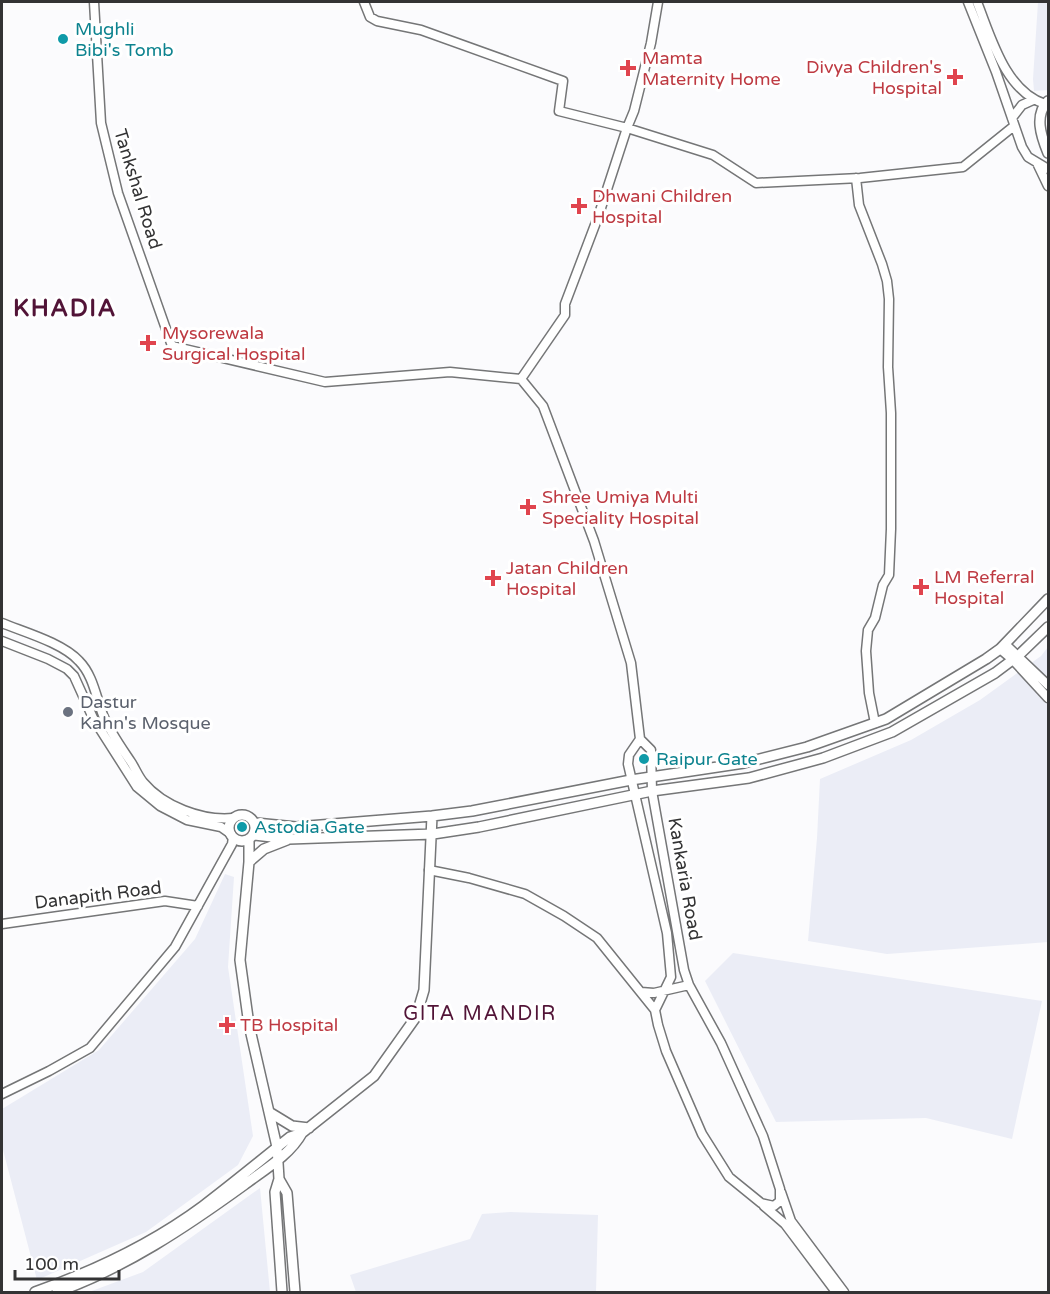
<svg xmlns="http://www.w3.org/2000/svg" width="1050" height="1294" font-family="'Varela Round',sans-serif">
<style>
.built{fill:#ebedf6}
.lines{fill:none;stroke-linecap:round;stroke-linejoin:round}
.secondary-casing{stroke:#757677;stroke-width:11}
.primary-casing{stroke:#757677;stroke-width:12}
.secondary{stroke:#fff;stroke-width:8}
.primary{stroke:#fff;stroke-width:9}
.culture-dot{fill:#0f9aa8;stroke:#fff;stroke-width:2}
.health-dot{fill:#e0444e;stroke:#fff;stroke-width:2}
.worship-dot{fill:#6b7280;stroke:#fff;stroke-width:2}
.labels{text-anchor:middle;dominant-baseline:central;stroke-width:6;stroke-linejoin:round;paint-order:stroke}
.culture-label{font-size:18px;fill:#0d838f;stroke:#fff;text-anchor:start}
.health-label{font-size:18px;fill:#be3a42;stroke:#fff;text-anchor:start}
.street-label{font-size:18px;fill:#333334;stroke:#fff}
.worship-label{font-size:18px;fill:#5b616d;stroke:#fff;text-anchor:start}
.neighbourhood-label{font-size:20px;letter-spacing:1.5px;fill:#521437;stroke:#fff}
.district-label{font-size:24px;font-weight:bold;letter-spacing:1.5px;fill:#521437;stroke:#fff}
</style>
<rect width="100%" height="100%" fill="#fbfbfd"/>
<path class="built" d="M 1038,2 L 1048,2 L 1048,90 L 1034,91 L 1033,79 Z
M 1048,647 L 1048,942 L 887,954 L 808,941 L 817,838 L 820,779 L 911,740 L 980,700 L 1041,656 Z
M 225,874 L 234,877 L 228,967 L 253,1136 L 238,1165 L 146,1232 L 37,1280 L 2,1146 L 2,1109 L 99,1050 L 195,939 Z
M 733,953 L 1042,1001 L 1012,1139 L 926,1118 L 776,1122 L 705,981 Z
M 260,1188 L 270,1292 L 89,1292 L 143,1272 Z
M 510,1212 L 598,1215 L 596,1292 L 356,1292 L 350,1275 L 470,1239 L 482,1214 Z"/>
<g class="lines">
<defs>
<path id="secondary" d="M 94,2 L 101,123 L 118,193 L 172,346 L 325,382 L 450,372 L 521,379 L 543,406 L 594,541 L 631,663 L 640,739 L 629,755 L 628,764 L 667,933 L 671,977 L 655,1010 L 658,1025 L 666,1051 L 702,1134 L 729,1177 L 761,1203 L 774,1206 L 780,1201 L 780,1189 L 763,1136 L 721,1043 L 689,985 L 684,970 L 652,791 L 651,750 L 640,739
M 364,2 L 370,17 L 377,21 L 421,30 L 563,81 L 559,111 L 627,128 L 713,155 L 756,183 L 860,178 L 963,167 L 1014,126
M 968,2 L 996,72 L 1022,147 L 1028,157 L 1048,169
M 977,2 C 991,37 1005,91 1045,104
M 1012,118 L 1022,105 L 1033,100
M 1037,163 L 1048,186
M 856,178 L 859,205 L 882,264 L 887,281 L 889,299 L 888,367 L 891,413 L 891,529 L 889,575 L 883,585 L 875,618 L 868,630 L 866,651 L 869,693 L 875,723
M 521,379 L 565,315 L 565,304 L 598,217 L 627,128 L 634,111 L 651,43 L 658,2
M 2,623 C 24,632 63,643 79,661 C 93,675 96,697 103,715 C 110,732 121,747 131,762 C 135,768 138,776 143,782 C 163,806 202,821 233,818
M 2,641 L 48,659 L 67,669 L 74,676 L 93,718 L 137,787 L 160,806 L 187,820 L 221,827 L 231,834
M 1005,644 L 1048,685
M 1000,649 L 1013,660 L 1048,698
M 429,870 L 469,878 L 525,894 L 564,916 L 597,938 L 655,1010
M 2,924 L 165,901 L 198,906
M 641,992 L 654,993 L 689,985
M 2,1094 L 49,1071 L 90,1048 L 175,947 L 232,844 L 233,837
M 781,1192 L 791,1221 L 844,1292
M 764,1206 L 785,1224 L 836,1292"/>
<path id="primary" d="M 1048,101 C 1034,115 1041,136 1048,153
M229 828a13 13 0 1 1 26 0a13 13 0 1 1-26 0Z
M 256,823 L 296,827 L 432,816 L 472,811 L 631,780 L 744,763 L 807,747 L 886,719 L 986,659 L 1000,649 L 1048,599
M 254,835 L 289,839 L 433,834 L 479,827 L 652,791 L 749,778 L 823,758 L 892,732 L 995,673 L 1019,655 L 1048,627
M 249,839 L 249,862 L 240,960 L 249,1025 L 277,1147 L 279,1179 L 275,1192 L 282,1292
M 249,862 L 264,849 L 287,840
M 269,1112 L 292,1126 L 309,1128
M 279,1179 L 287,1193 L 295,1292
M 35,1292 C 94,1271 153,1243 203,1206 C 232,1184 261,1160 290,1137 L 302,1133
M 57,1292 C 125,1268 186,1227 244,1185 C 264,1170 290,1155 302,1133 L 374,1076 L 416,1017 L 424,990 L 432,816"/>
</defs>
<use href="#secondary" class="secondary-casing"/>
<use href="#primary" class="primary-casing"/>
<use href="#secondary" class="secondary"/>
<use href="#primary" class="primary"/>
</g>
<g class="culture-dot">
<circle cx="63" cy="39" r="6"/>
<circle cx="644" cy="759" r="6"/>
<circle cx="242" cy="827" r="6"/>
</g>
<g class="health-dot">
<path d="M625 59h6v6h6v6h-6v6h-6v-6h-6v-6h6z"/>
<path d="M952 68h6v6h6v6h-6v6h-6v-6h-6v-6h6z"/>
<path d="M576 197h6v6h6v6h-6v6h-6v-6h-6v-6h6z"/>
<path d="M145 334h6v6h6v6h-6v6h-6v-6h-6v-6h6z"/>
<path d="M525 498h6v6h6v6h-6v6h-6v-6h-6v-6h6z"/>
<path d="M490 569h6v6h6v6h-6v6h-6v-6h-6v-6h6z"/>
<path d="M918 578h6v6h6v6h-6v6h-6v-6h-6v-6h6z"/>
<path d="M224 1016h6v6h6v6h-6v6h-6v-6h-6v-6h6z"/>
</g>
<circle class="worship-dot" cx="68" cy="712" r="6"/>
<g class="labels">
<g class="culture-label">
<text x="75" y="29">Mughli<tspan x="75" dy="21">Bibi's Tomb</tspan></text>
<text x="656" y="759">Raipur Gate</text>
<text x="254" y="827">Astodia Gate</text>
</g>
<g class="health-label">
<text x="642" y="58">Mamta<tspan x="642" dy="21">Maternity Home</tspan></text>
<text x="942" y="67" text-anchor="end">Divya Children's<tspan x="942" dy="21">Hospital</tspan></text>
<text x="592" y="196">Dhwani Children<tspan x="592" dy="21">Hospital</tspan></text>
<text x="162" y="333">Mysorewala<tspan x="162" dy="21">Surgical Hospital</tspan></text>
<text x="542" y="497">Shree Umiya Multi<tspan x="542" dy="21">Speciality Hospital</tspan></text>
<text x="506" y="568">Jatan Children<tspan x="506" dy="21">Hospital</tspan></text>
<text x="934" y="577">LM Referral<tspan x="934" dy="21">Hospital</tspan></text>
<text x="240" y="1025">TB Hospital</text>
</g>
<g class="street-label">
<text transform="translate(138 189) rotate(73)">Tankshal Road</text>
<text transform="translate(685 879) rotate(80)">Kankaria Road</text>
<text transform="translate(98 895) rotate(-7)">Danapith Road</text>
</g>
<g class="worship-label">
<text x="80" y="702">Dastur<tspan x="80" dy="21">Kahn's Mosque</tspan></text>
</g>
<g class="neighbourhood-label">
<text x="480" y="1014">GITA MANDIR</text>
</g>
<g class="district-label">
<text x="65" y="308">KHADIA</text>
</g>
</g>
<rect width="1050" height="1294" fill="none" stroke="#333334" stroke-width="6"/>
<path d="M15 1270v9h104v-9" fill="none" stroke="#333334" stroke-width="3"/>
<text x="24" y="1270" font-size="18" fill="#333334" stroke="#ffffff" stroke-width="4.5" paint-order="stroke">100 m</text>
</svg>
